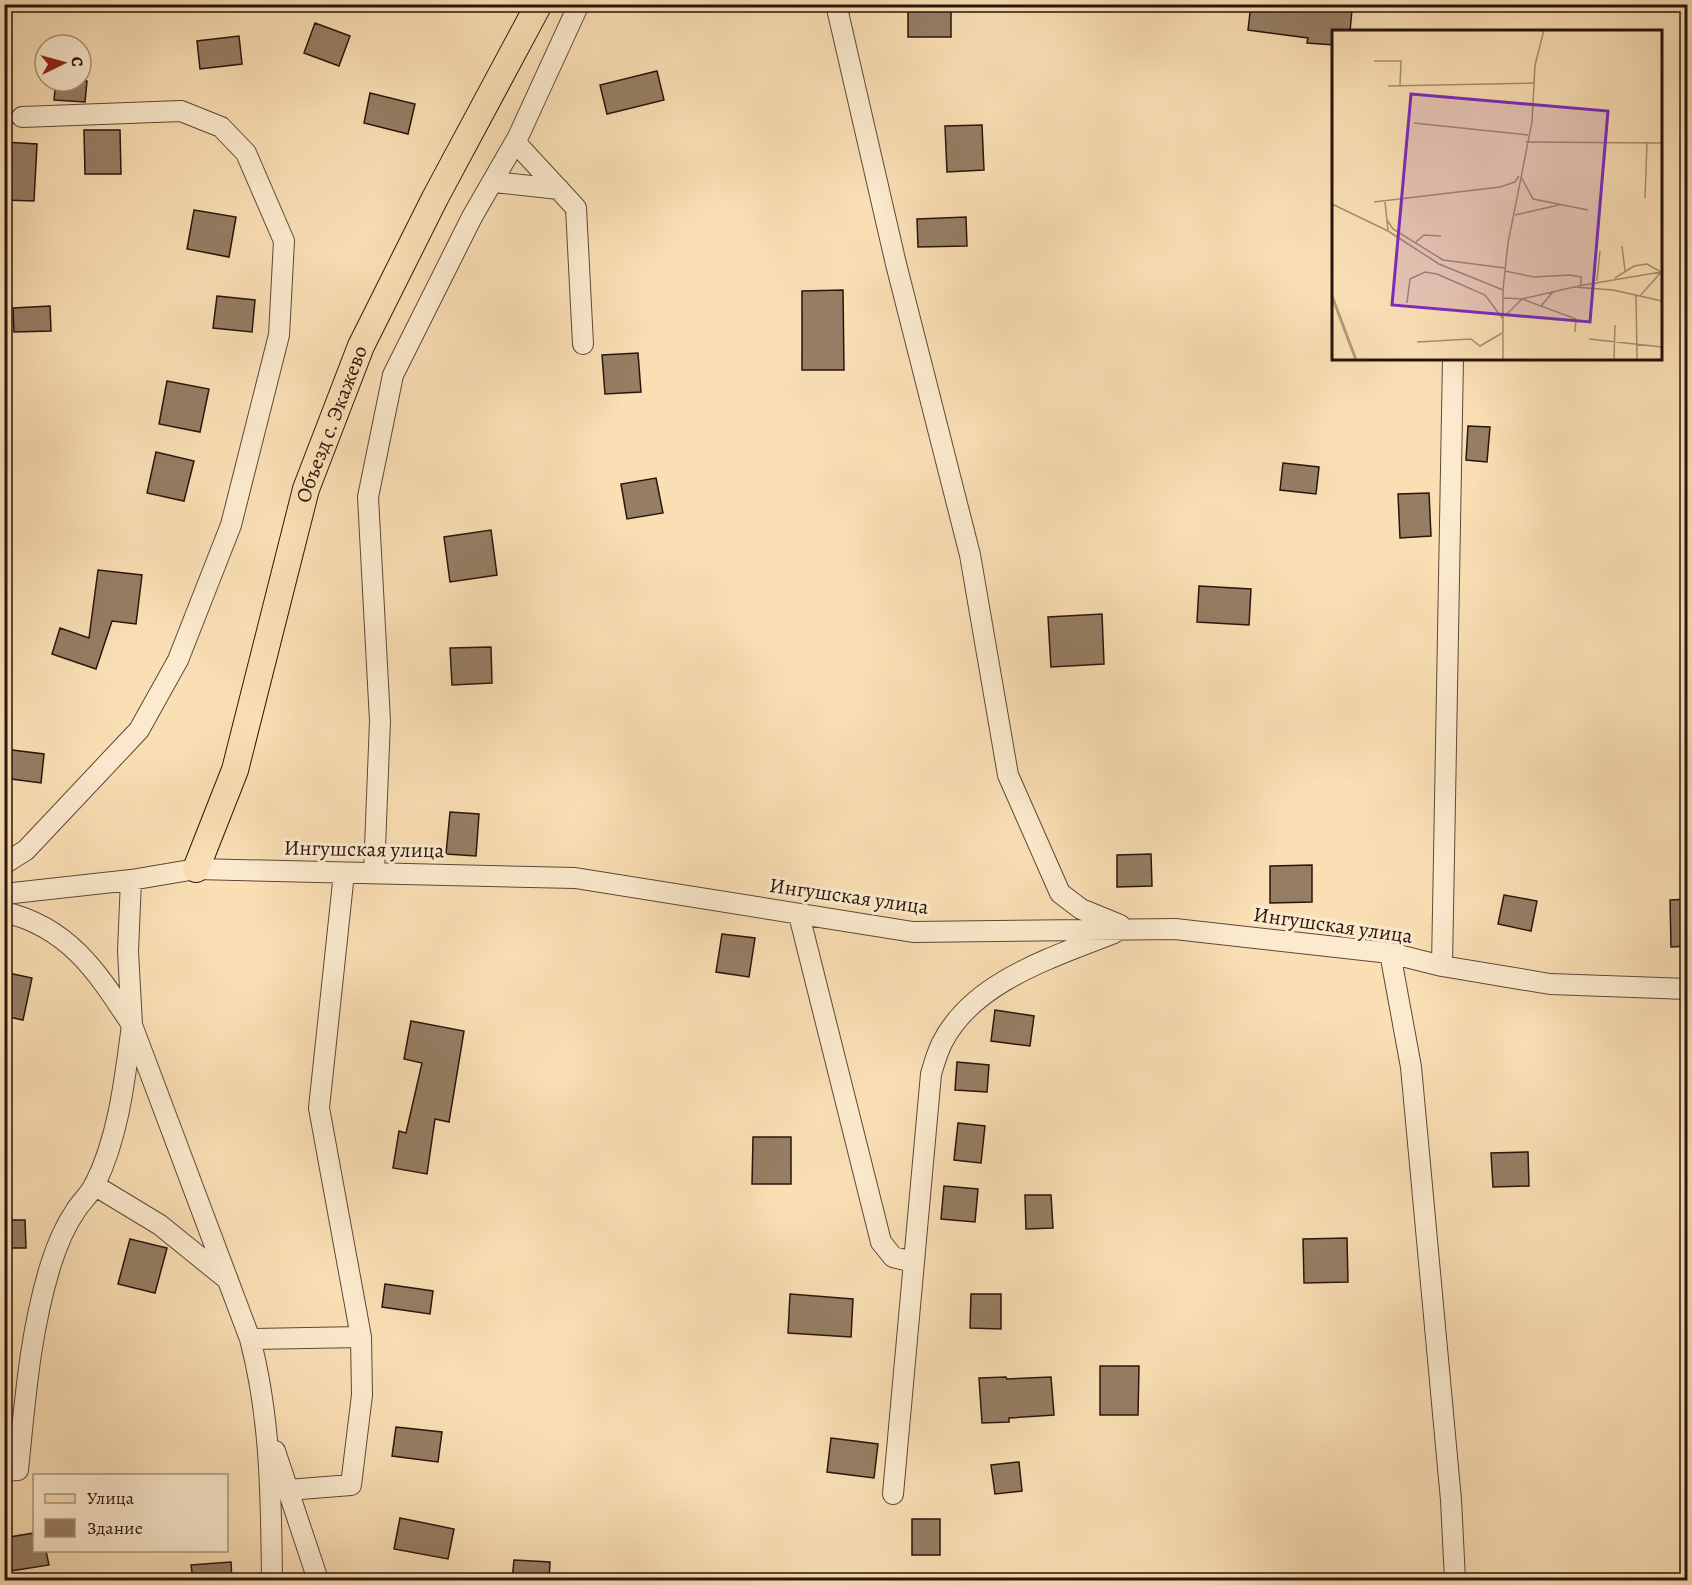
<svg xmlns="http://www.w3.org/2000/svg" width="1692" height="1585" font-family="Alegreya,serif">
<style>
.building{fill:#967e64;stroke:#29150d;stroke-width:1.5}
.lines{fill:none;stroke-linecap:round;stroke-linejoin:round}
.minor-casing{stroke:#5d4837;stroke-width:22}
.major-casing{stroke:#29150d;stroke-width:28}
.minor{stroke:#fceace;stroke-width:20}
.major{stroke:#fadfb4;stroke-width:26}
.labels{text-anchor:middle;dominant-baseline:central;stroke-width:6;stroke-linejoin:round;paint-order:stroke}
.street-label{font-size:21px;fill:#29150d;stroke:#fceace}
.inset-river{fill:none;stroke:#b39a7b;stroke-width:3}
.inset-road{fill:none;stroke:#a68e71;stroke-width:1.5}
.view{fill:#7b2cbf;fill-opacity:0.15;stroke:#7b2cbf;stroke-width:3}
.inset-edge{fill:none;stroke:#29150d;stroke-width:3}
</style>
<rect width="100%" height="100%" fill="#fadfb4"/>
<filter id="stains"><feTurbulence type="fractalNoise" baseFrequency=".00333" numOctaves="4"/><feColorMatrix values="0 0 0 0 .2 0 0 0 0 .09 0 0 0 0 .02 0 0 0 .5 -.17"/></filter>
<radialGradient id="worn" r=".72"><stop offset=".6" stop-color="#630" stop-opacity="0"/><stop offset="1" stop-color="#630" stop-opacity=".3"/></radialGradient>
<path class="building" d="M 1251,4 L 1290,4 L 1352,10 L 1350,32 L 1334,32 L 1334,45 L 1307,43 L 1308,38 L 1248,30 Z
M 908,10 L 951,10 L 951,37 L 908,37 Z
M 315,23 L 350,36 L 339,66 L 304,53 Z
M 239,36 L 242,64 L 200,69 L 197,41 Z
M 657,71 L 664,100 L 607,114 L 600,85 Z
M 56,81 L 87,81 L 85,102 L 54,100 Z
M 370,93 L 415,104 L 408,134 L 364,123 Z
M 982,125 L 984,170 L 947,172 L 945,126 Z
M 84,130 L 120,130 L 121,174 L 85,174 Z
M 4,142 L 37,144 L 34,201 L 4,200 Z
M 194,210 L 236,217 L 229,257 L 187,249 Z
M 966,217 L 967,246 L 918,247 L 917,219 Z
M 843,290 L 844,370 L 802,370 L 802,291 Z
M 217,296 L 255,300 L 252,332 L 213,328 Z
M 50,306 L 51,331 L 14,332 L 13,308 Z
M 638,353 L 641,392 L 605,394 L 602,355 Z
M 167,381 L 209,389 L 200,432 L 159,424 Z
M 1468,426 L 1490,427 L 1487,462 L 1466,460 Z
M 156,452 L 194,461 L 184,501 L 147,493 Z
M 1283,463 L 1319,467 L 1316,494 L 1280,490 Z
M 656,478 L 663,513 L 627,519 L 621,484 Z
M 1429,493 L 1431,536 L 1400,538 L 1398,494 Z
M 491,530 L 497,575 L 450,582 L 444,537 Z
M 98,570 L 142,575 L 136,624 L 112,621 L 96,669 L 52,654 L 60,628 L 89,638 Z
M 1199,586 L 1251,589 L 1249,625 L 1197,622 Z
M 1102,614 L 1104,664 L 1051,667 L 1048,617 Z
M 491,647 L 492,683 L 452,685 L 450,648 Z
M 4,749 L 44,754 L 41,783 L 4,778 Z
M 450,812 L 479,814 L 476,856 L 446,854 Z
M 1151,854 L 1152,886 L 1117,887 L 1117,855 Z
M 1312,865 L 1312,902 L 1270,903 L 1270,866 Z
M 1504,895 L 1537,901 L 1531,931 L 1498,924 Z
M 1688,899 L 1688,946 L 1671,947 L 1670,900 Z
M 722,934 L 755,938 L 749,977 L 716,972 Z
M 4,972 L 32,978 L 23,1020 L 4,1016 Z
M 995,1010 L 1034,1016 L 1030,1046 L 991,1041 Z
M 411,1021 L 464,1031 L 449,1122 L 435,1119 L 427,1174 L 393,1168 L 399,1131 L 406,1133 L 422,1063 L 404,1059 Z
M 957,1062 L 989,1065 L 987,1092 L 955,1090 Z
M 958,1123 L 985,1126 L 981,1163 L 954,1160 Z
M 753,1137 L 791,1137 L 791,1184 L 752,1184 Z
M 1528,1152 L 1529,1186 L 1493,1187 L 1491,1153 Z
M 944,1186 L 978,1189 L 975,1222 L 941,1219 Z
M 1025,1195 L 1051,1195 L 1053,1228 L 1026,1229 Z
M 4,1220 L 25,1220 L 26,1248 L 4,1248 Z
M 1347,1238 L 1348,1282 L 1304,1283 L 1303,1239 Z
M 130,1239 L 167,1248 L 155,1293 L 118,1284 Z
M 385,1284 L 433,1291 L 430,1314 L 382,1307 Z
M 790,1294 L 853,1299 L 851,1337 L 788,1333 Z
M 971,1294 L 1001,1294 L 1001,1329 L 970,1328 Z
M 1100,1366 L 1139,1366 L 1138,1415 L 1100,1415 Z
M 1006,1377 L 1007,1379 L 1051,1377 L 1054,1415 L 1009,1418 L 1009,1422 L 982,1423 L 979,1378 Z
M 396,1427 L 442,1432 L 438,1462 L 392,1456 Z
M 831,1438 L 878,1444 L 874,1478 L 827,1472 Z
M 1019,1462 L 1022,1491 L 995,1494 L 991,1465 Z
M 400,1518 L 454,1529 L 448,1559 L 394,1549 Z
M 912,1519 L 940,1519 L 940,1555 L 912,1555 Z
M 34,1533 L 34,1551 L 46,1551 L 49,1565 L 4,1572 L 4,1538 Z
M 514,1560 L 550,1562 L 549,1581 L 512,1581 Z
M 231,1562 L 232,1581 L 193,1581 L 191,1565 Z"/>
<g class="lines">
<defs>
<path id="minor" d="M 836,4 L 896,264 L 970,555 L 1008,775 L 1060,893 L 1081,909 L 1120,925
M 515,142 L 576,208 L 583,344
M 494,182 L 559,189
M 4,864 L 26,850 L 139,730 L 178,660 L 231,525 L 279,335 L 284,241 L 246,153 L 221,127 L 181,111 L 22,117
M 374,873 L 380,721 L 368,497 L 393,375 L 472,217 L 518,137 L 579,4
M 131,880 L 128,951 L 132,1025 L 250,1339 C 271,1419 271,1498 272,1580
M 4,894 L 131,880 L 196,869 L 575,878 L 913,932 L 1175,929 L 1390,953 L 1442,966 L 1550,984 L 1688,989
M 4,912 C 69,927 98,973 132,1025 C 125,1077 119,1136 95,1184 C 90,1194 82,1201 76,1210 C 65,1226 57,1245 51,1264 C 30,1331 25,1401 18,1470 L 4,1471
M 799,915 L 881,1242 L 893,1257 L 913,1262
M 1390,953 L 1411,1067 L 1451,1500 L 1455,1580
M 1442,966 L 1453,358
M 94,1185 L 160,1225 L 228,1280
M 250,1339 L 361,1337
M 275,1451 L 318,1580
M 288,1490 L 351,1485 L 362,1395 L 361,1337 L 319,1108 L 344,873
M 893,1494 L 931,1074 C 934,1064 937,1053 942,1043 C 973,981 1054,957 1114,933"/>
<g id="major">
<path id="s1" d="M 196,869 L 235,770 L 306,489 L 361,346 L 435,198 L 539,4"/>
</g>
</defs>
<use href="#minor" class="minor-casing"/>
<use href="#major" class="major-casing"/>
<use href="#minor" class="minor"/>
<use href="#major" class="major"/>
</g>
<g class="labels">
<g class="street-label">
<text stroke="none"><textPath href="#s1" startOffset="466">Объезд с. Экажево</textPath></text>
<text transform="translate(364 849) rotate(1)">Ингушская улица</text>
<text transform="translate(849 896) rotate(8)">Ингушская улица</text>
<text transform="translate(1333 925) rotate(8)">Ингушская улица</text>
</g>
</g>
<g transform="translate(1332 30)">
<rect width="330" height="330" fill="#fadfb4"/>
<path class="inset-river" d="M 0,266 L 24,330"/>
<path class="inset-road" d="M 42,31 L 69,31 L 68,55M 56,56 L 203,53M 82,93 L 196,105M 194,112 L 330,113M 189,147 L 201,169 L 256,180M 313,168 L 315,112M 42,172 L 168,157 L 183,152 L 187,146M 53,172 L 56,200M 0,174 L 56,201 L 107,234 L 171,260M 183,185 L 227,175M 55,190 L 61,199 L 111,230 L 173,238M 84,212 L 92,205 L 109,206M 290,216 L 293,241M 173,241 L 202,247 L 238,245 L 249,247 L 249,255M 283,248 L 302,236 L 315,234 L 329,242M 265,251 L 268,221M 246,256 L 329,242M 304,265 L 305,329M 308,266 L 330,241M 171,268 L 190,269 L 242,257 L 281,260 L 330,271M 75,273 L 78,249 L 93,242 L 105,244 L 153,265 L 171,289M 209,276 L 221,262M 173,286 L 190,269 L 244,289 L 243,302M 257,309 L 330,317M 85,312 L 139,309 L 148,316 L 172,302M 171,330 L 171,260 L 176,213 L 200,92 L 203,35 L 212,0M 282,330 L 283,295"/>
<path class="view" d="M 79,64 L 276,81 L 258,292 L 60,275 Z"/>
<rect width="330" height="330" class="inset-edge"/>
</g>
<rect width="1692" height="1585" fill="none" stroke="#fadfb4" stroke-width="24"/>
<rect x="6" y="6" width="1680" height="1573" fill="none" stroke="#29150d" stroke-width="3"/>
<rect x="12" y="12" width="1668" height="1561" fill="none" stroke="#29150d" stroke-width="1.5"/>
<rect x="33" y="1474" width="195" height="78" fill="#fceace" stroke="#a89581" stroke-width="1.5"/>
<rect x="45" y="1494" width="30" height="9" fill="#fadfb4" stroke="#a89581" stroke-width="1.5"/>
<text x="87" y="1504" font-size="18" fill="#29150d">Улица</text>
<rect x="45" y="1519" width="30" height="18" fill="#967e64" stroke="#a89581" stroke-width="1.5"/>
<text x="87" y="1534" font-size="18" fill="#29150d">Здание</text>
<g transform="translate(63 63) rotate(85)"><circle r="28" fill="#fceace" stroke="#a89581" stroke-width="1.5"/>
<path d="M0-4.5L10 22L0 15L-10 22Z" fill="#8f2418"/>
<text y="-9" font-size="16" font-weight="bold" text-anchor="middle" fill="#29150d">С</text>
</g>
<rect width="100%" height="100%" filter="url(#stains)"/>
<rect width="100%" height="100%" fill="url(#worn)"/>
</svg>
